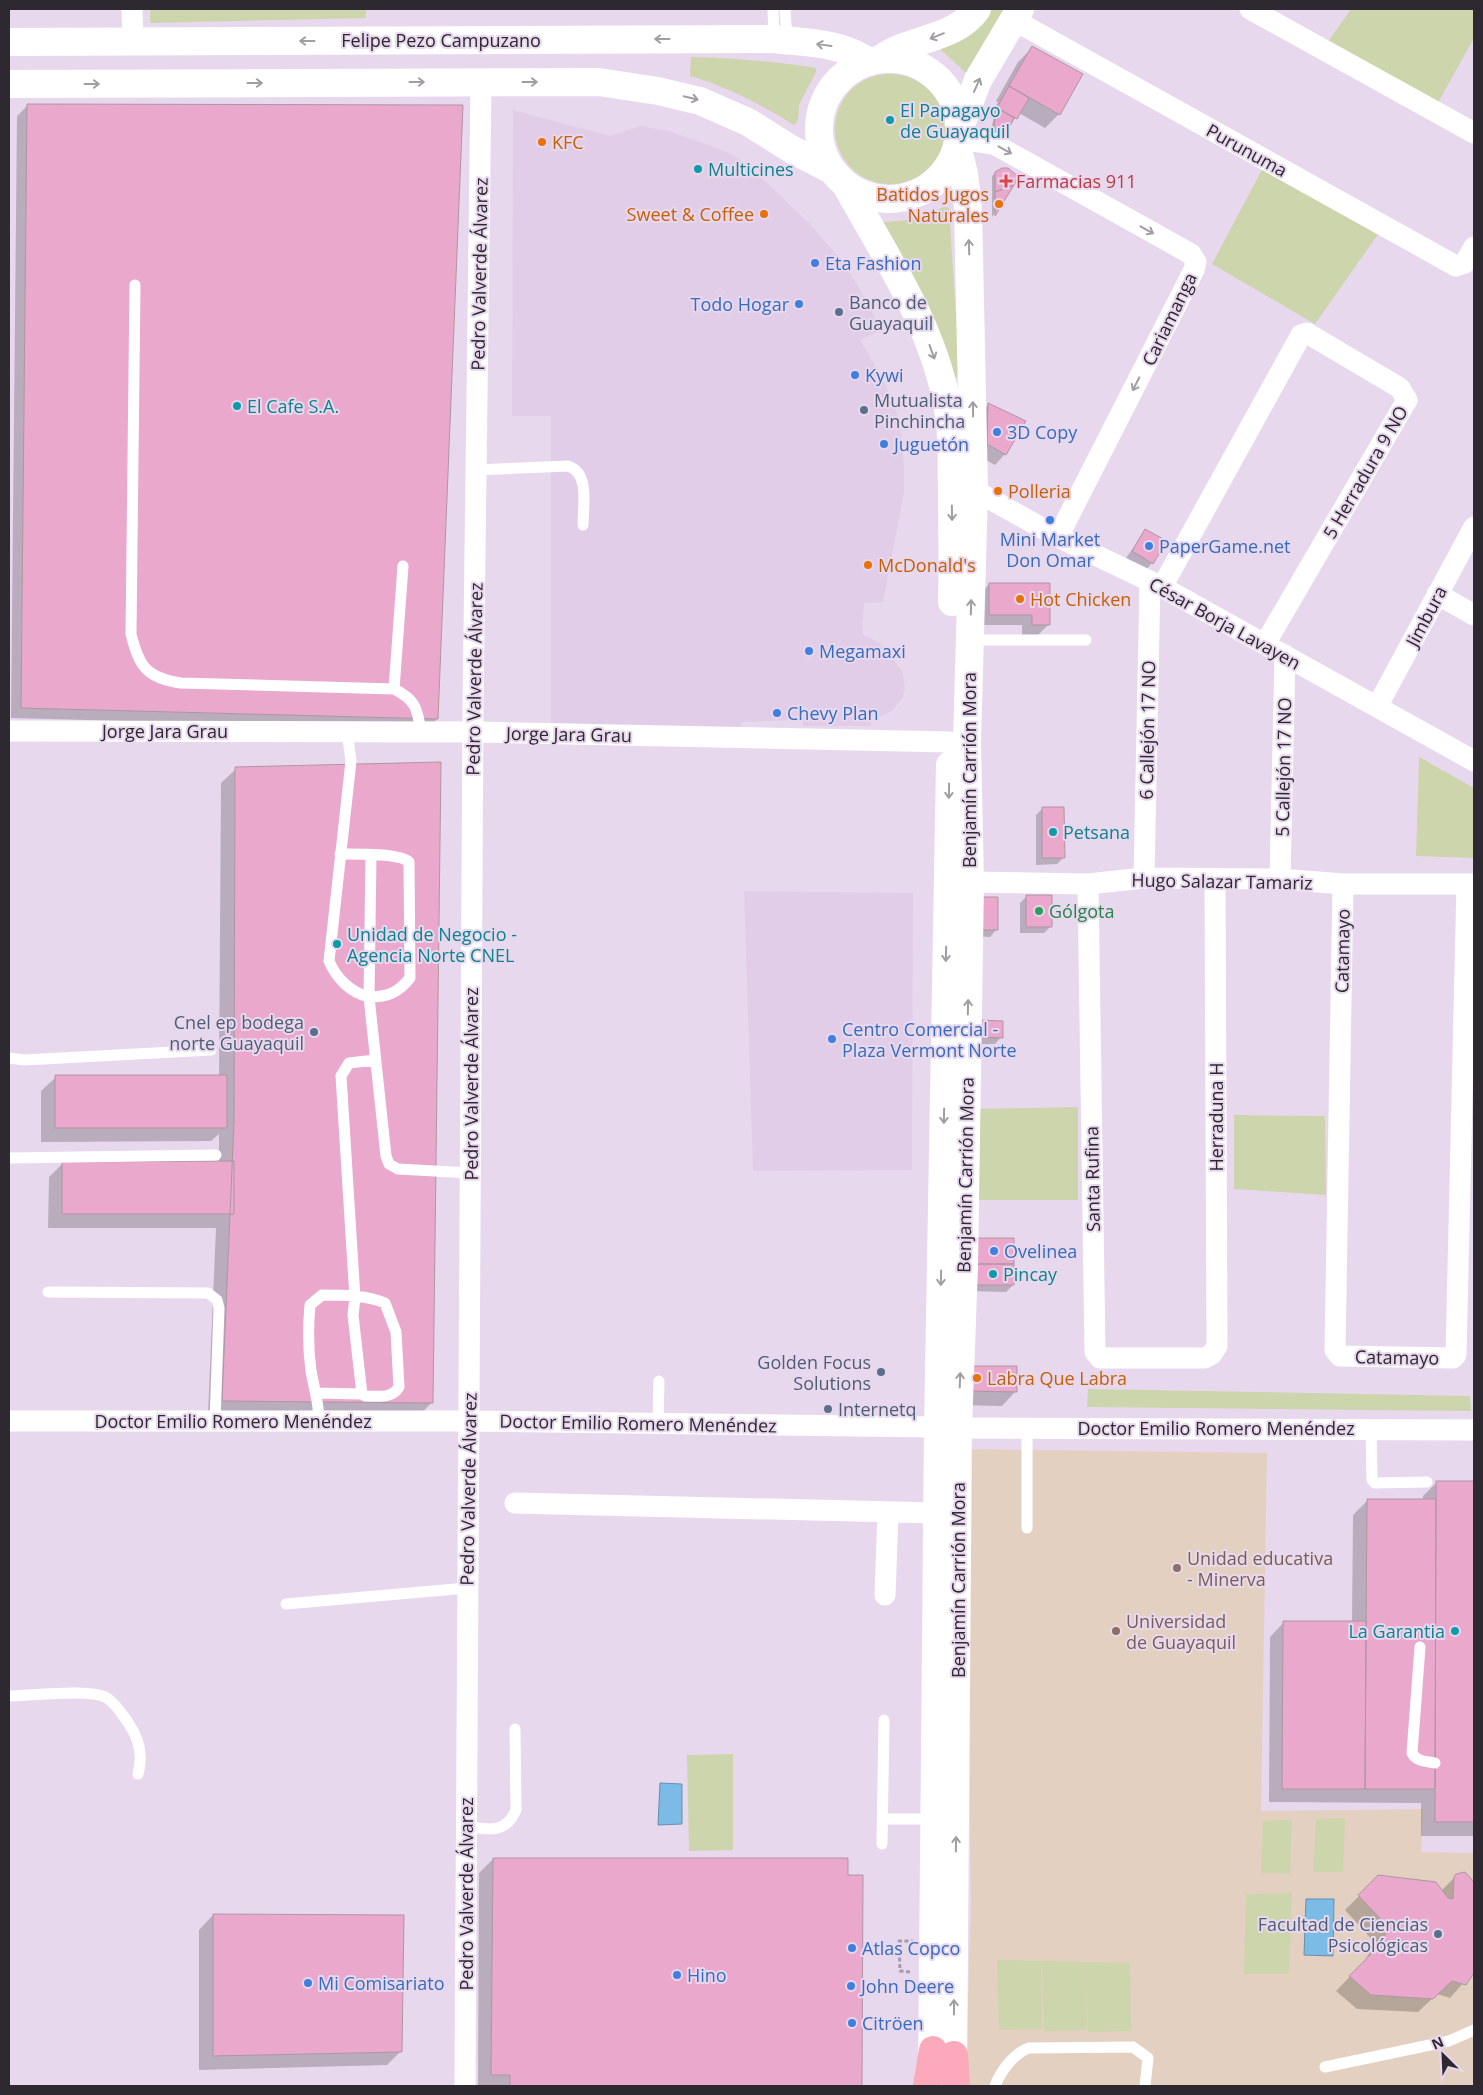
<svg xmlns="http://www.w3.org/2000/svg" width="1483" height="2095" font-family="'Open Sans',sans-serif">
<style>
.built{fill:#e2cde9}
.education{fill:#e4d0c1}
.green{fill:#ccd5ac}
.water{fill:#7dbbe7;stroke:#658fb0}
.shadow{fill:#0003}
.building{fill:#eaa8cd;stroke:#ae96a3}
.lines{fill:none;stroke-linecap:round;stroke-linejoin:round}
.path{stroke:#a69aaa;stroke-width:3;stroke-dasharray:4 2.5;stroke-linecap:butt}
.service{stroke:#fff;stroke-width:11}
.minor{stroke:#fff;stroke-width:21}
.secondary{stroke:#fff;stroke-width:28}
.primary{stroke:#fcaabb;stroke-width:28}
.oneway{stroke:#a19ea2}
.culture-dot{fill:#0f9aa8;stroke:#e8d8ed;stroke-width:2}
.food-dot{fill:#e8710a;stroke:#e8d8ed;stroke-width:2}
.health-dot{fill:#e0444e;stroke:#e8d8ed;stroke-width:2}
.shop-dot{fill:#3f7fe0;stroke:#e8d8ed;stroke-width:2}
.service-dot{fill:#5c6f8a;stroke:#e8d8ed;stroke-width:2}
.leisure-dot{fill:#2e9e5b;stroke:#e8d8ed;stroke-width:2}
.education-dot{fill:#8d6e63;stroke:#e8d8ed;stroke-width:2}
.labels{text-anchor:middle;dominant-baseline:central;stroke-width:4;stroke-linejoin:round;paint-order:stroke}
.street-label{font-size:18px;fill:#2e2830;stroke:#e8d8ed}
.culture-label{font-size:18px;fill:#0d838f;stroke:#e8d8ed;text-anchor:start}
.food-label{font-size:18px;fill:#c56008;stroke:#e8d8ed;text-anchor:start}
.health-label{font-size:18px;fill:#be3a42;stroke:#e8d8ed;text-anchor:start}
.shop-label{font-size:18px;fill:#366cbe;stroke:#e8d8ed;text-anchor:start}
.service-label{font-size:18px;fill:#4e5e75;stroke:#e8d8ed;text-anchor:start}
.leisure-label{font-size:18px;fill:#27864d;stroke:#e8d8ed;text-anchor:start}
.education-label{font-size:18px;fill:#785e54;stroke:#e8d8ed;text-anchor:start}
</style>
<rect width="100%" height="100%" fill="#e8d8ed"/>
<path class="built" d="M 513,110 L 610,136 L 640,126 L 669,131 L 725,151 L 747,164 L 810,224 L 836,254 L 859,287 L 882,330 L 860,340 L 885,383 L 900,422 L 904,466 L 904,492 L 883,602 L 864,603 L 862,634 L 878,642 L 888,651 L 903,673 L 905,688 L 903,697 L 892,711 L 882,716 L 871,716 L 871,726 L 803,726 L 802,720 L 741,722 L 740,730 L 551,725 L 551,416 L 512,416 Z
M 744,891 L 913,893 L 912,1170 L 753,1171 Z"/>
<path class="education" d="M 966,1449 L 1267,1453 L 1261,1811 L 1423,1809 L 1421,1852 L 1474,1853 L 1474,2086 L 970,2086 L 966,2055 L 971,1908 Z"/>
<path class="green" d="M 150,9 L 366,9 L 366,18 L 150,23 Z
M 991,9 L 1006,9 L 969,73 L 965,72 L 941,50 L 943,46 C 965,37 979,30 991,9 Z
M 1351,9 L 1474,9 L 1474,38 L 1435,108 L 1325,46 Z
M 691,57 C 733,58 774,61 816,68 L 816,72 L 799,105 L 798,121 L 794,125 C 760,104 728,87 690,76 Z
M835 129a55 55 0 1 1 110 0a55 55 0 1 1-110 0Z
M 1265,164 L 1381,230 L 1315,324 L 1212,264 Z
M 944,207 L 949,208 L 960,376 L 955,379 L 883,228 L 884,222 L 911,220 Z
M 1419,757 L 1474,788 L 1474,858 L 1416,856 Z
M 1078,1107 L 1078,1200 L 969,1200 L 974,1109 Z
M 1234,1115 L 1325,1116 L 1326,1195 L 1234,1189 Z
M 1088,1389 L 1470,1396 L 1471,1411 L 1087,1407 Z
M 733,1754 L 733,1850 L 689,1851 L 687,1755 Z
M 1345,1818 L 1343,1872 L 1313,1872 L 1316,1819 Z
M 1292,1820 L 1290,1874 L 1261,1873 L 1263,1821 Z
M 1292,1893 L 1289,1974 L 1244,1974 L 1246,1894 Z
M 997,1960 L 1041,1961 L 1042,2029 L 999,2030 Z
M 1042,1961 L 1086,1962 L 1087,2030 L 1044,2031 Z
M 1086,1962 L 1130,1963 L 1131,2031 L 1088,2032 Z"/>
<path class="water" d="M 660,1783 L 682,1784 L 682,1824 L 658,1825 Z
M 1306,1899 L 1334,1899 L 1333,1956 L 1304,1955 Z"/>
<path class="shadow" d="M 1033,47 L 1059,114 L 1045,128 L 1019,113 L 1002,136 L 991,130 L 994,116 L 991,115 L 998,102 L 996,101 L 1018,62 Z
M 28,105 L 437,719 L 427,729 L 11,718 L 17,116 Z
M 995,173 L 1017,178 L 992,217 L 992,176 Z
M 988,405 L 1005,454 L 995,465 L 977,455 L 978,415 Z
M 1146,530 L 1152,563 L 1146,570 L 1126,558 Z
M 989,584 L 1049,624 L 1038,635 L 1022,635 L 1022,625 L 979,625 L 979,595 Z
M 236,769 L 432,1402 L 418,1417 L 208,1414 L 216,1228 L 48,1228 L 49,1177 L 63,1163 L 219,1162 L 219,1134 L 211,1141 L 41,1142 L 41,1091 L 56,1077 L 219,1076 L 221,783 Z
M 1043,808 L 1063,858 L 1057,864 L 1036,865 L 1036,815 Z
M 1027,896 L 1051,926 L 1044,933 L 1020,933 L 1020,903 Z
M 969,905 L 996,930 L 990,937 L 969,936 Z
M 974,1022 L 1001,1037 L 995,1044 L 967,1044 Z
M 962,1274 L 1013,1285 L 1006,1292 L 966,1291 Z
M 957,1381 L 1016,1391 L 1002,1406 L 956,1405 Z
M 1437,1482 L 1474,1482 L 1474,1836 L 1421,1836 L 1421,1803 L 1269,1802 L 1270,1637 L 1284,1622 L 1352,1623 L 1353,1515 L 1367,1501 L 1423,1501 L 1423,1496 Z
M 493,1859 L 862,1876 L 861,2086 L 478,2086 L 479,1873 Z
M 1465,1874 L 1471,1878 L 1474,1885 L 1474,1971 L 1450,1998 L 1437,1994 L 1418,2012 L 1357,2009 L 1336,1991 L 1364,1962 L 1375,1943 L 1345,1910 L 1379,1876 L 1441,1891 L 1457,1875 Z
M 213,1915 L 401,2051 L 387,2065 L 199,2070 L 199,1930 Z"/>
<path class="building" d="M 1032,46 L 1083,74 L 1060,115 L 1009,86 Z
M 1009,86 L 1029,98 L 1017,119 L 997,108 Z
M 27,104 L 463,105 L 438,719 L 21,708 Z
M 997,108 L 1014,118 L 1006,134 L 994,126 Z
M 1002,168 L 1008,168 L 1019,177 L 1014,185 L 995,192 L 995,172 Z
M 1014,185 L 995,216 L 995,192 Z
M 988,403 L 1026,421 L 1006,455 L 987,444 Z
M 1145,529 L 1167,541 L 1153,564 L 1132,551 Z
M 989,583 L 1050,583 L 1050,625 L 1032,625 L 1032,615 L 989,615 Z
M 441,762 L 433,1403 L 222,1401 L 234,1121 L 235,767 Z
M 1042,807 L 1064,807 L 1065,858 L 1042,858 Z
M 1026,895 L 1052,895 L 1052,927 L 1026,927 Z
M 976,897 L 998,897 L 998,930 L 975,930 Z
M 974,1020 L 1003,1021 L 1003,1038 L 974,1037 Z
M 55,1075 L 227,1075 L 227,1128 L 55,1128 Z
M 234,1161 L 234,1214 L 62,1214 L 62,1162 Z
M 973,1238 L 1014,1238 L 1014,1264 L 973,1264 Z
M 973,1264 L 1014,1264 L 1014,1285 L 972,1285 Z
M 970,1366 L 1017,1366 L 1017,1392 L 970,1391 Z
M 1436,1481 L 1474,1481 L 1474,1822 L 1435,1822 Z
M 1367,1499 L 1436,1499 L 1435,1789 L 1365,1789 Z
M 1283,1621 L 1366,1621 L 1365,1789 L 1282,1789 Z
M 493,1858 L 848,1858 L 848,1875 L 863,1875 L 862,2086 L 510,2086 L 510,2075 L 491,2075 Z
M 1465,1872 L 1474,1882 L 1474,1973 L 1466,1985 L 1452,1981 L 1433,1999 L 1371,1995 L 1349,1976 L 1378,1947 L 1389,1928 L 1358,1895 L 1378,1875 L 1436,1882 L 1448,1898 L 1453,1899 L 1454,1877 L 1456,1874 Z
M 213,1914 L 404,1915 L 402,2052 L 213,2056 Z"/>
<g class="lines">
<path class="path" d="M 910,1972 L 900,1971 L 899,1941 L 913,1941"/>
<path class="service" d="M 773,9 L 774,39
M 785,9 L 787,40
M 135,285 L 131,634 C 139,666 146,678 181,683 L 394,689 C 416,700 417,708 421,731
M 476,470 L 568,466 C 590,473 583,505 583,525
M 970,640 L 1086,640
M 394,689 L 403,566
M 347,731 L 351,761 L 329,961 C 336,978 351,993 369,997 L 386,1156 L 389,1164 L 398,1169 L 470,1173
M 340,854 C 354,854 400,853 409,862 L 410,978 C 398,993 387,997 369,997 L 371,855
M 9,1058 L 24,1060 L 211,1050
M 9,1158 L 216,1155
M 48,1292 L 208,1293 L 217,1300 L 219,1308 L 215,1421
M 316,1393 L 362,1394
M 319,1421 C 319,1403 314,1388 311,1371 C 308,1349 308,1327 310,1305 L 322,1295 C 343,1295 366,1295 385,1303 L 396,1332 L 399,1387 C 392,1399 378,1396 365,1396 L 362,1394 L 353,1315 L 355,1298 L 341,1076 L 349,1063 L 375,1060
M 658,1423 L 659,1381
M 1027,1428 L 1027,1528
M 1371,1428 L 1372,1480 L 1375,1483 L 1427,1482
M 286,1604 L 467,1588
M 1420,1647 L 1412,1753 C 1417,1762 1426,1761 1435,1763
M 9,1696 C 30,1696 92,1688 107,1698 C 116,1704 123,1715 129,1724 C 140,1740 143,1756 138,1774
M 883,1819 L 935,1819
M 466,1826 C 488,1830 506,1834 516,1810 L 515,1729
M 882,1844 L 884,1720
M 1325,2067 L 1449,2041 L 1474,2030
M 995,2086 C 1000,2072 1014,2053 1029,2048 L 1133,2047 L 1148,2058 L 1145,2086"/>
<path class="minor" d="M 132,9 L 133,42
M 1250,9 L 1474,133
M 1014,20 L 1456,266 L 1465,263 L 1474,247
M 958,139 L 994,144 L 1191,254 L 1196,262 L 1194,270 L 1058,537
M 974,490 L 1058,537 L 1162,587 L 1474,761
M 1162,587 L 1301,335 L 1307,333 L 1400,388 L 1407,400 L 1265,644
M 1437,594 L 1474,615
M 1378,705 L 1474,527
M 9,731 L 473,732 L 950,742
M 1144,878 L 1150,581
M 1280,879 L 1285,655
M 970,882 L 1088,884 L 1144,878 L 1280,879 L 1343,884 L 1474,884
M 1088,884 L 1095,1352 L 1100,1358 L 1205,1358 L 1212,1354 L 1217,1346 L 1215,880
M 1343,884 L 1335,1350 L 1340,1356 L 1453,1358 L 1456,1355 L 1467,884
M 9,1421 L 469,1421 L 938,1427
M 958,1428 L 1474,1430
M 515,1503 L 937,1513
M 885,1595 L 888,1512
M 465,2086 L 473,709 L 481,82"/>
<path class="secondary" d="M 9,42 L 774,39 C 807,43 841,42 869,62
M 881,59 C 910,37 954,41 977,9
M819 129a70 70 0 1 1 140 0a70 70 0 1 1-140 0Z
M 9,84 L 599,82 L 658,91 L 700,101 L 748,122 L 791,149 L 830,169
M 959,130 L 978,80 L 1020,9
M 846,185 C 887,259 937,331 949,416 C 953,440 951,465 952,488 C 952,526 953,564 952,602
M 932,2075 L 938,1427 L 950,765
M 953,2078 L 958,1428 L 964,1266 L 970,882 L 967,743 L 974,490 L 968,208 L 964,174 L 957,145"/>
<path class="primary" d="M 954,2055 L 956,2086
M 927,2086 L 933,2050"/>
</g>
<defs><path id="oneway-shaft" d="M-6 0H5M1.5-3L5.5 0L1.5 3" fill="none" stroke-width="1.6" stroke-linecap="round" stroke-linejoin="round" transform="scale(1.25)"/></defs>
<g class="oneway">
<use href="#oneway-shaft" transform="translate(937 36) rotate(158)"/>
<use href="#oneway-shaft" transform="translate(662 39) rotate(180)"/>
<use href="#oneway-shaft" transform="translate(307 41) rotate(180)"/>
<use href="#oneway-shaft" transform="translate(824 45) rotate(-172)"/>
<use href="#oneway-shaft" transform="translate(417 82)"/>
<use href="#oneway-shaft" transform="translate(530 82)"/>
<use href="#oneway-shaft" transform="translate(255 83)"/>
<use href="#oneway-shaft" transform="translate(92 84)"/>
<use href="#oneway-shaft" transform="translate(977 85) rotate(-66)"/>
<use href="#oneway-shaft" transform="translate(691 98) rotate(13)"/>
<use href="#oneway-shaft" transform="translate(1005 150) rotate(29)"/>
<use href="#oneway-shaft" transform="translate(1147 230) rotate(29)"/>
<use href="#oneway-shaft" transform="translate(969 247) rotate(-92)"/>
<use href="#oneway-shaft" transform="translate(932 352) rotate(70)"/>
<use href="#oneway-shaft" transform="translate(1136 384) rotate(117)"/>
<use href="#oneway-shaft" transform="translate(973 409) rotate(-91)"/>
<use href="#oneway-shaft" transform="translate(952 513) rotate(89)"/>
<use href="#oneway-shaft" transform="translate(971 607) rotate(-89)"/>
<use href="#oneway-shaft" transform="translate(949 791) rotate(91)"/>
<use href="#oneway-shaft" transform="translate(946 954) rotate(91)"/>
<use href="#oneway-shaft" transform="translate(968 1007) rotate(-89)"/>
<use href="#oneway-shaft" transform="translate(944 1116) rotate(91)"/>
<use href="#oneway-shaft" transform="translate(941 1278) rotate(91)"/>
<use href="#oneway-shaft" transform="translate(960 1380) rotate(-88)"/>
<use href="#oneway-shaft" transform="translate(956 1844) rotate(-89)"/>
<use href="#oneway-shaft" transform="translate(954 2007) rotate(-90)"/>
</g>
<g class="culture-dot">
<circle cx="890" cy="120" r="5"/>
<circle cx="698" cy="169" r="5"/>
<circle cx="237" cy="406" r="5"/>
<circle cx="1053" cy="832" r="5"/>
<circle cx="337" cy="944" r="5"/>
<circle cx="993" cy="1274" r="5"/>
<circle cx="1455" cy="1631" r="5"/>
</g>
<g class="food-dot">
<circle cx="542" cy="142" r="5"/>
<circle cx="999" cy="204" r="5"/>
<circle cx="764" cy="214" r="5"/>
<circle cx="998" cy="491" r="5"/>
<circle cx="868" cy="565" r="5"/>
<circle cx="1020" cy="599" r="5"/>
<circle cx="977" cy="1378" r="5"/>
</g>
<path class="health-dot" d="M1003.5 173.5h5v5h5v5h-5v5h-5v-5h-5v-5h5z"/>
<g class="shop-dot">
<circle cx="815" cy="263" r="5"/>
<circle cx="799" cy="304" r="5"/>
<circle cx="855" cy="375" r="5"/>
<circle cx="997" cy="432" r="5"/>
<circle cx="884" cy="444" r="5"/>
<circle cx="1050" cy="520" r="5"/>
<circle cx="1149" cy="546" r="5"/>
<circle cx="809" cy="651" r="5"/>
<circle cx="777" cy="713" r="5"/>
<circle cx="832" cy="1039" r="5"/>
<circle cx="994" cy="1251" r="5"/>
<circle cx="852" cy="1948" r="5"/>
<circle cx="677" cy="1975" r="5"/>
<circle cx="308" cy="1983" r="5"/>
<circle cx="851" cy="1986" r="5"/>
<circle cx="852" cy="2023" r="5"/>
</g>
<g class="service-dot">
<circle cx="839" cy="312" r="5"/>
<circle cx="864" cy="410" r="5"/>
<circle cx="314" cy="1032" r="5"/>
<circle cx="881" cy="1372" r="5"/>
<circle cx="828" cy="1409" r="5"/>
<circle cx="1438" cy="1934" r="5"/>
</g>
<circle class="leisure-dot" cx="1039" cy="911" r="5"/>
<g class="education-dot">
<circle cx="1177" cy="1568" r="5"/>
<circle cx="1116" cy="1631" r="5"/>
</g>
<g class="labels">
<g class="street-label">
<text x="441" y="40">Felipe Pezo Campuzano</text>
<text transform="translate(1247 150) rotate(29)">Purunuma</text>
<text transform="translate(479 274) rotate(-89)">Pedro Valverde Álvarez</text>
<text transform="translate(1169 319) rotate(-64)">Cariamanga</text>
<text transform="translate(1365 472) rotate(-60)">5 Herradura 9 NO</text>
<text transform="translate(1426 616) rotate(-62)">Jimbura</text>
<text transform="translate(1225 623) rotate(29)">César Borja Lavayen</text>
<text transform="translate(474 679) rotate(-89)">Pedro Valverde Álvarez</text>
<text transform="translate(1147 730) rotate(-89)">6 Callejón 17 NO</text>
<text x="165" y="731">Jorge Jara Grau</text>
<text transform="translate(569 734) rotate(1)">Jorge Jara Grau</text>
<text transform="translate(1283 767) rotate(-89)">5 Callejón 17 NO</text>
<text transform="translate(969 770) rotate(-90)">Benjamín Carrión Mora</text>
<text transform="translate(1222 881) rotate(1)">Hugo Salazar Tamariz</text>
<text transform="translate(1342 951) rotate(-89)">Catamayo</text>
<text transform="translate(471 1084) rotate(-90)">Pedro Valverde Álvarez</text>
<text transform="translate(1216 1117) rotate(-90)">Herraduna H</text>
<text transform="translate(965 1175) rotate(-89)">Benjamín Carrión Mora</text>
<text transform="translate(1092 1179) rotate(-91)">Santa Rufina</text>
<text transform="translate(1397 1357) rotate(1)">Catamayo</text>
<text x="233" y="1421">Doctor Emilio Romero Menéndez</text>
<text transform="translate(638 1423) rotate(1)">Doctor Emilio Romero Menéndez</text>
<text x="1216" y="1428">Doctor Emilio Romero Menéndez</text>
<text transform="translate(468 1489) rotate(-89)">Pedro Valverde Álvarez</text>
<text transform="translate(958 1580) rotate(-90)">Benjamín Carrión Mora</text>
<text transform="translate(466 1894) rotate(-90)">Pedro Valverde Álvarez</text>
</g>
<g class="culture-label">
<text x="900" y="110">El Papagayo<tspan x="900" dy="21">de Guayaquil</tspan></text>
<text x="708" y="169">Multicines</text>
<text x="247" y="406">El Cafe S.A.</text>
<text x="1063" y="832">Petsana</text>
<text x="347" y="934">Unidad de Negocio -<tspan x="347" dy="21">Agencia Norte CNEL</tspan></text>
<text x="1003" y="1274">Pincay</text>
<text x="1445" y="1631" text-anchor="end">La Garantia</text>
</g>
<g class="food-label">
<text x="552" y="142">KFC</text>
<text x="989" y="194" text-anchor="end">Batidos Jugos<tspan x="989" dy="21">Naturales</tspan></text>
<text x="754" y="214" text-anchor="end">Sweet &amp; Coffee</text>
<text x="1008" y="491">Polleria</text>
<text x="878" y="565">McDonald's</text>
<text x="1030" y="599">Hot Chicken</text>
<text x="987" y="1378">Labra Que Labra</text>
</g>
<g class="health-label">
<text x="1016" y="181">Farmacias 911</text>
</g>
<g class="shop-label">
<text x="825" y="263">Eta Fashion</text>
<text x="789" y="304" text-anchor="end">Todo Hogar</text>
<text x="865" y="375">Kywi</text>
<text x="1007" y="432">3D Copy</text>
<text x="894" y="444">Juguetón</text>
<text x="1050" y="539" text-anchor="middle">Mini Market<tspan x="1050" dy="21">Don Omar</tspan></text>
<text x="1159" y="546">PaperGame.net</text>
<text x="819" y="651">Megamaxi</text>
<text x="787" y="713">Chevy Plan</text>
<text x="842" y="1029">Centro Comercial -<tspan x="842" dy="21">Plaza Vermont Norte</tspan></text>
<text x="1004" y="1251">Ovelinea</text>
<text x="862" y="1948">Atlas Copco</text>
<text x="687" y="1975">Hino</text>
<text x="318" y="1983">Mi Comisariato</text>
<text x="861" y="1986">John Deere</text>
<text x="862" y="2023">Citröen</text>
</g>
<g class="service-label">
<text x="849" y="302">Banco de<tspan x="849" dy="21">Guayaquil</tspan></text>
<text x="874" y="400">Mutualista<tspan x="874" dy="21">Pinchincha</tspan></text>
<text x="304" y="1022" text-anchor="end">Cnel ep bodega<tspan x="304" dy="21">norte Guayaquil</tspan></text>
<text x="871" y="1362" text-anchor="end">Golden Focus<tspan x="871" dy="21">Solutions</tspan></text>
<text x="838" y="1409">Internetq</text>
<text x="1428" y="1924" text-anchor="end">Facultad de Ciencias<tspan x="1428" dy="21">Psicológicas</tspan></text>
</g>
<g class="leisure-label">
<text x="1049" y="911">Gólgota</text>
</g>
<g class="education-label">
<text x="1187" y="1558">Unidad educativa<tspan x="1187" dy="21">- Minerva</tspan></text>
<text x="1126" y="1621">Universidad<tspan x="1126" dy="21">de Guayaquil</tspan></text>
</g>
</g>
<rect width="1483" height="2095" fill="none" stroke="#2e2830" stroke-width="20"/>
<g transform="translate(1443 2055) rotate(336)" stroke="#e8d8ed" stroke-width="4" paint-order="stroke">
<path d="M0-4L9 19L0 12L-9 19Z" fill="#2e2830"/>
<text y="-8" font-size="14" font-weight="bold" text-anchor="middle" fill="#2e2830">N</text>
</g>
</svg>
